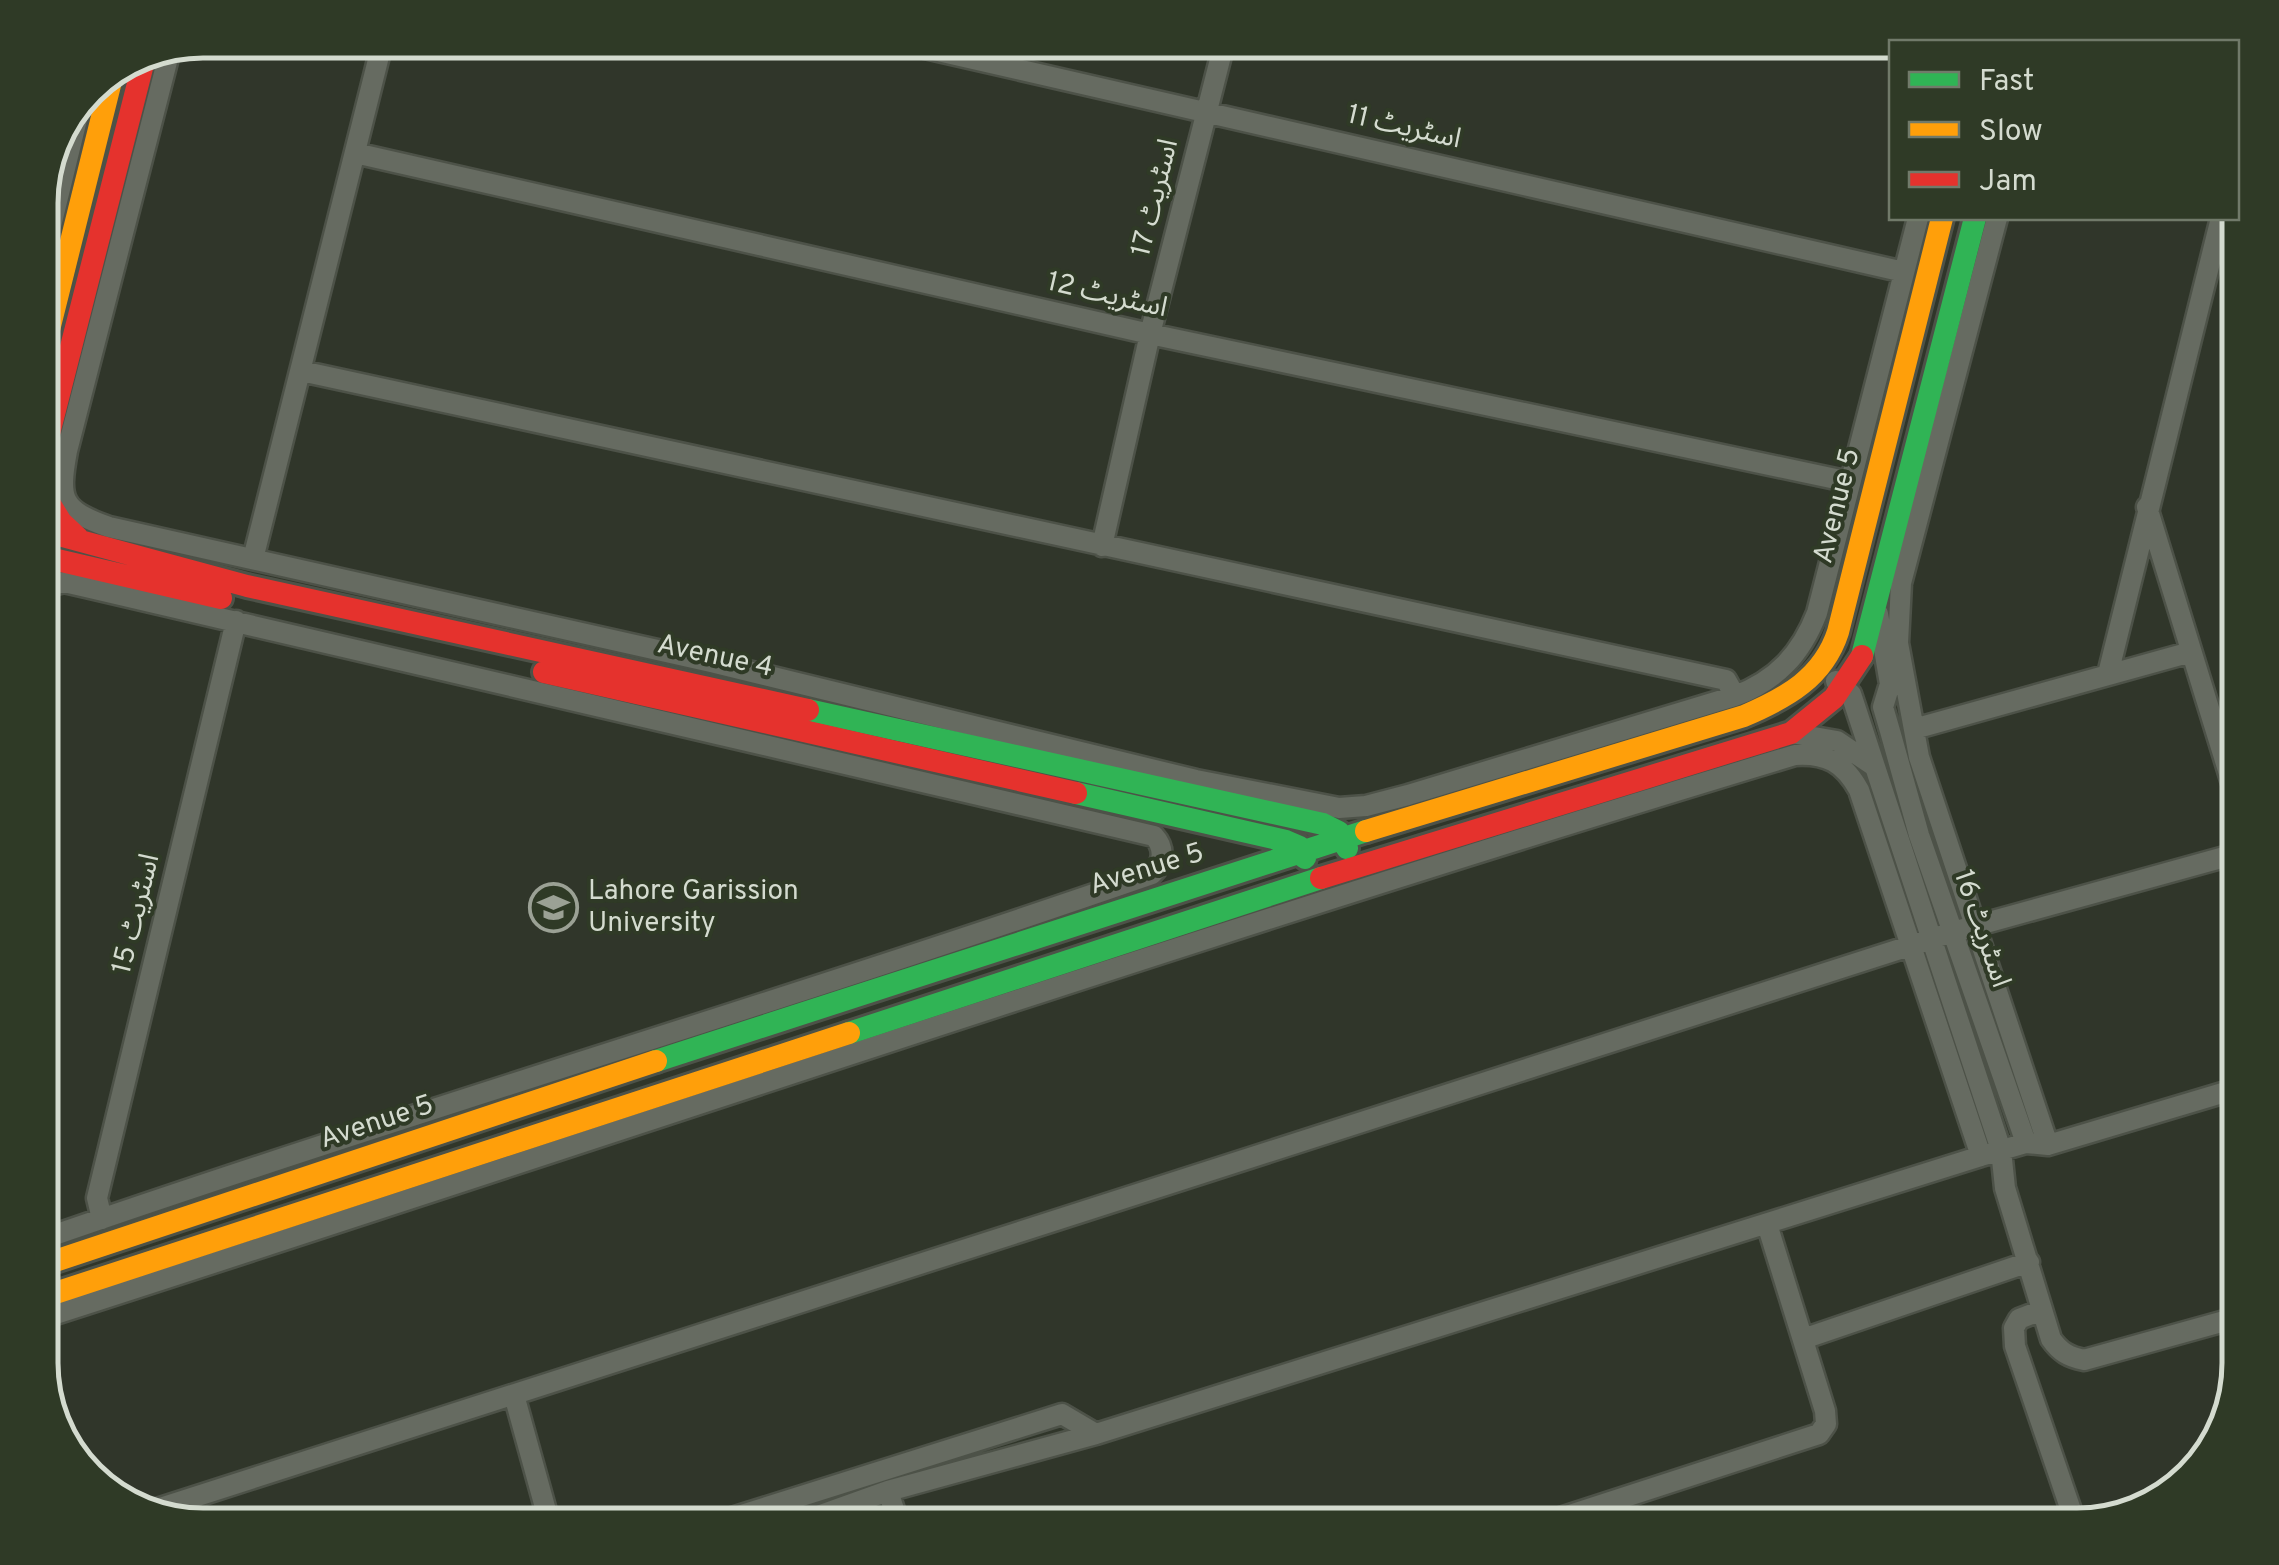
<svg xmlns="http://www.w3.org/2000/svg" width="2279" height="1565" font-family="Overpass,'Noto Sans Arabic',sans-serif">
<style>
.lines{fill:none;stroke-linecap:round;stroke-linejoin:round}
.street-casing{stroke:#4d5248;stroke-width:25}
.fast-casing{stroke:#4d5248;stroke-width:28}
.slow-casing{stroke:#4d5248;stroke-width:28}
.jam-casing{stroke:#4d5248;stroke-width:28}
.street{stroke:#666b61;stroke-width:20}
.fast{stroke:#30b455;stroke-width:22}
.slow{stroke:#ff9f0a;stroke-width:22}
.jam{stroke:#e5322d;stroke-width:22}
.labels{text-anchor:middle;dominant-baseline:central;stroke-width:8;stroke-linejoin:round;paint-order:stroke}
.street-label{font-size:28px;fill:#d4dbcf;stroke:#2f3a26}
.poi-label{font-size:28px;fill:#d4dbcf;stroke:#2f3a26;text-anchor:start}
.rim{fill:none;stroke:#d4dbcf;stroke-width:5}
</style>
<rect width="100%" height="100%" fill="#30362a"/>
<g class="lines">
<defs>
<path id="street" d="M 890,40 L 1904,272
M 1862,40 L 1892,47
M 2042,40 L 2043,42
M 1962,42 L 1963,40
M 169,54 L 67,451 C 58,500 61,510 109,527 L 711,662 L 1196,780 L 1339,808 L 1366,806 L 1408,795 L 1735,696
M 355,153 L 1150,334 L 1850,482
M 1997,218 L 1901,583 L 1898,643 L 1919,757 L 2048,1145
M 40,271 L 81,103
M 301,371 L 1726,680 L 1735,696 C 1777,680 1801,654 1817,613 L 1918,218
M 2147,507 L 2239,806
M 1102,546 L 1150,334 L 1225,40
M 253,559 L 383,40
M 40,588 L 64,582 L 86,587 L 1154,836 C 1165,848 1164,863 1152,874 C 783,1002 409,1112 40,1240
M 1878,614 L 1890,684 L 1883,707 L 1890,731 L 1919,835 L 2026,1143
M 2108,674 L 2221,218
M 1836,681 L 1851,694 L 1855,706 L 2001,1150 L 2005,1188 L 2051,1339 C 2060,1352 2069,1357 2084,1360 L 2239,1317
M 1914,729 L 2191,652
M 1791,733 L 1837,741 L 1874,766
M 102,1219 L 97,1198 L 236,621
M 2042,1310 L 2019,1319 L 2014,1328 L 2015,1346 L 2076,1525
M 40,1319 C 625,1131 1207,932 1795,755 C 1827,753 1844,763 1859,790 L 1981,1156
M 1803,1339 L 2029,1262
M 514,1395 L 548,1518 L 525,1525
M 888,1491 L 899,1525
M 154,1510 L 1953,932 L 2239,853
M 716,1523 L 1062,1414 L 1096,1434
M 793,1525 L 888,1491 L 1096,1434 L 1981,1156 L 2026,1143 L 2048,1145 L 2239,1088
M 1539,1525 L 1819,1434 L 1826,1424 L 1825,1411 L 1767,1224"/>
<path id="fast" d="M 1985,40 L 1985,42
M 1862,656 L 1975,218
M 808,710 L 1323,824 L 1339,832 L 1347,848
M 1076,793 L 1286,841 L 1300,847 L 1305,858
M 849,1033 L 1321,878
M 656,1061 L 1366,831"/>
<path id="slow" d="M 40,366 L 112,77
M 1366,831 L 1744,716 C 1786,698 1823,678 1838,632 L 1942,218
M 40,1266 L 656,1061
M 40,1298 L 849,1033"/>
<path id="jam" d="M 2018,42 L 2019,40
M 40,469 L 143,64
M 40,488 L 61,522 L 78,538
M 40,530 L 247,586 L 808,710
M 40,556 L 221,598
M 544,672 L 1076,793
M 1321,878 L 1791,733 L 1834,698 L 1862,656"/>
</defs>
<use href="#street" class="street-casing"/>
<use href="#fast" class="fast-casing"/>
<use href="#slow" class="slow-casing"/>
<use href="#jam" class="jam-casing"/>
<use href="#street" class="street"/>
<use href="#fast" class="fast"/>
<use href="#slow" class="slow"/>
<use href="#jam" class="jam"/>
</g>
<defs>
<symbol id="university-ring" viewBox="-11 -11 22 22"><circle r="9.5" fill="#2f3a26" stroke="#9ba195" stroke-width="1.5"/><path d="M0-5L7-2L0 1L-7-2ZM-4 1L0 2.5L4 1V4Q0 6-4 4Z" fill="#9ba195"/></symbol>
</defs>
<g fill-rule="evenodd">
<use href="#university-ring" x="526" y="880" width="55" height="55"/>
</g>
<g class="labels">
<g class="street-label">
<text transform="translate(1404 128) rotate(13)">اسٹریٹ 11</text>
<text transform="translate(1156 198) rotate(-76)">اسٹریٹ 17</text>
<text transform="translate(1107 296) rotate(13)">اسٹریٹ 12</text>
<text transform="translate(1838 506) rotate(-76)">Avenue 5</text>
<text transform="translate(715 657) rotate(12)">Avenue 4</text>
<text transform="translate(1147 870) rotate(-17)">Avenue 5</text>
<text transform="translate(137 914) rotate(-76)">اسٹریٹ 15</text>
<text transform="translate(1981 929) rotate(71)">اسٹریٹ 16</text>
<text transform="translate(377 1123) rotate(-18)">Avenue 5</text>
</g>
<g class="poi-label">
<text x="588" y="892">Lahore Garission<tspan x="588" dy="32">University</tspan></text>
</g>
</g>
<path d="M0 0H2279V1565H0ZM203 58H2077A145 145 0 0 1 2222 203V1363A145 145 0 0 1 2077 1508H203A145 145 0 0 1 58 1363V203A145 145 0 0 1 203 58Z" fill="#2f3a26" fill-rule="evenodd"/>
<path class="rim" d="M203 58H2077A145 145 0 0 1 2222 203V1363A145 145 0 0 1 2077 1508H203A145 145 0 0 1 58 1363V203A145 145 0 0 1 203 58Z"/>
<rect x="1889" y="40" width="350" height="180" fill="#2f3a26" stroke="#717a6a" stroke-width="2.5"/>
<rect x="1909" y="72" width="50" height="15" fill="#30b455" stroke="#717a6a" stroke-width="2.5"/>
<text x="1979" y="90" font-size="30" fill="#d4dbcf">Fast</text>
<rect x="1909" y="122" width="50" height="15" fill="#ff9f0a" stroke="#717a6a" stroke-width="2.5"/>
<text x="1979" y="140" font-size="30" fill="#d4dbcf">Slow</text>
<rect x="1909" y="172" width="50" height="15" fill="#e5322d" stroke="#717a6a" stroke-width="2.5"/>
<text x="1979" y="190" font-size="30" fill="#d4dbcf">Jam</text>
</svg>
